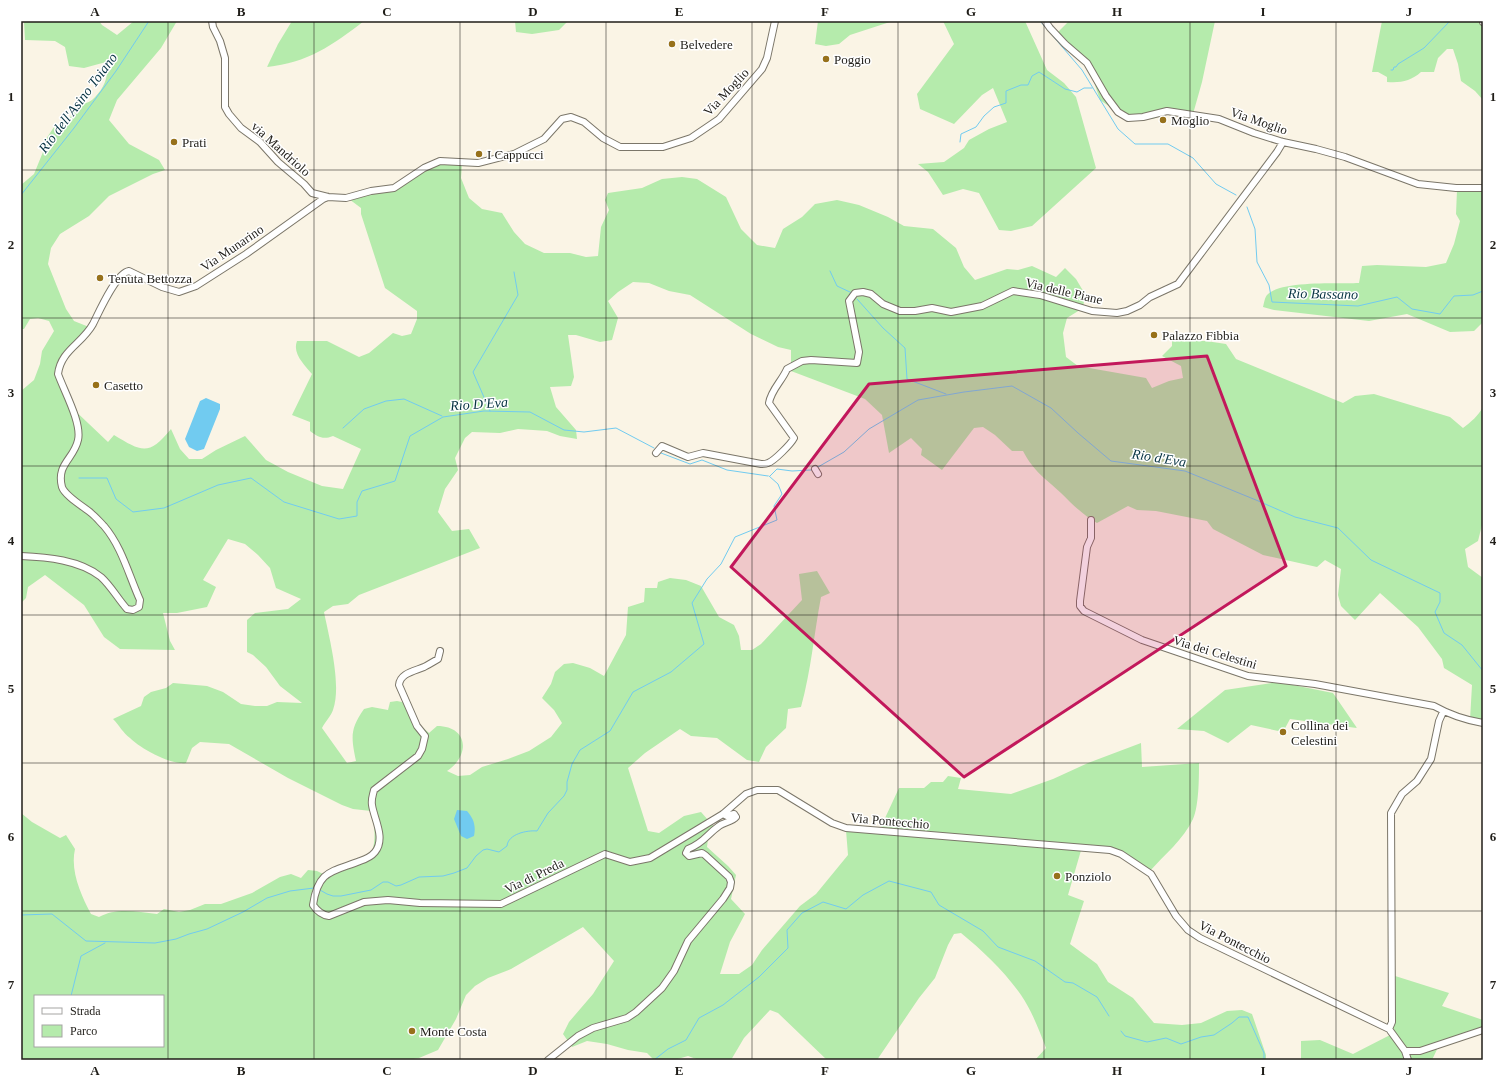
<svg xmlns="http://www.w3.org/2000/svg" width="1504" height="1081" font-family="'Times New Roman',serif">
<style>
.green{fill:#b5ebac;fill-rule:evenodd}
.water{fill:#71cbf0}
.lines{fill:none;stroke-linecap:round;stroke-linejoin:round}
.stream{stroke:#71cbf0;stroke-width:1}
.minor-casing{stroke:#7b7669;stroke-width:8}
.minor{stroke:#fff;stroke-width:6}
.marked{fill:#c2185b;fill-opacity:0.2;stroke:#c2185b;stroke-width:3;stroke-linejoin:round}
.grid{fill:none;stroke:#201e19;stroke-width:1;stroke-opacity:0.55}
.poi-dot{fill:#97711b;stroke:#fff;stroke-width:1.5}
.labels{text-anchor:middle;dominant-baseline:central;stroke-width:3;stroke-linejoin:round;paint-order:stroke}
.poi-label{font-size:13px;fill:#201e19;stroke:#fff;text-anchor:start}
.street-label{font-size:13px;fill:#201e19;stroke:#fff}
.water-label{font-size:14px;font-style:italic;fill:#073342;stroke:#fff}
.neatline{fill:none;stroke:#201e19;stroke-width:1.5}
.grid-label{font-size:13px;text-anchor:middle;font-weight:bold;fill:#201e19}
</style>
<rect width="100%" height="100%" fill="#faf4e5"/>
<path class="green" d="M 24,21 L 99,21 L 102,25 L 117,35 L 134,21 L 177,21 L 161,48 L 117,100 L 109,120 L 129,144 L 159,160 L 165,170 L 153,174 L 109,196 L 89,216 L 60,234 L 51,248 L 48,264 L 66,309 L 74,321 L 89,327 L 61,356 L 56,369 L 68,404 L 108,442 L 114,435 C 142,452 149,456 171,429 L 180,449 L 189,459 L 202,459 L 216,450 L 245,436 L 266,460 L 288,472 L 322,486 L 343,489 L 361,449 L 333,436 C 323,440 318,437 310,431 L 310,422 L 292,415 L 312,374 C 305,365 292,354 297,341 L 327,341 L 359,357 L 369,353 L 393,333 L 402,336 L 411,334 L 417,319 L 417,311 L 385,288 L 361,214 L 361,208 L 349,199 L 372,193 L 395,189 L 425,169 L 440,163 L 462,164 L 461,178 L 469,198 L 482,209 L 502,213 L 514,232 L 525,244 L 544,253 L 570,253 L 586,257 L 598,256 L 601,227 L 609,210 L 605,200 L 608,193 L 642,188 L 662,179 L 682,177 L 697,179 L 726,197 L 741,229 L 757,245 L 775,248 L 783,229 L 802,217 L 815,204 L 837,200 L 859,205 L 888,217 L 904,226 L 933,229 L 956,248 L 964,267 L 975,280 L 1007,269 L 1018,270 L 1032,266 L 1056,277 L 1065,268 L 1076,279 L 1085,294 L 1083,308 L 1067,318 L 1063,333 L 1066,357 L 1078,366 L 1146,378 L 1152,388 L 1169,381 L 1183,378 L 1181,366 L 1162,356 L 1172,346 L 1172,341 L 1206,341 L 1226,344 L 1236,359 L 1343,403 L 1355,396 L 1374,394 L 1450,417 L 1463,428 C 1471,422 1478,416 1483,407 L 1483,521 L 1478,541 L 1465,549 L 1468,567 L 1483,578 L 1483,723 L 1470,720 L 1472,685 L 1444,668 L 1442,659 L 1418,627 L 1380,593 L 1355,620 L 1341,606 L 1338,595 L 1341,569 L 1325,560 L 1317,567 L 1263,555 L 1213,529 L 1207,521 L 1156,511 L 1137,510 L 1128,506 L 1097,523 C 1083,515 1072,504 1061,493 C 1045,478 1034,472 1023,451 L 1012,451 L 995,435 L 983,427 L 974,428 L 942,470 L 921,455 L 922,449 L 911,438 L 889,453 L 882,415 L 865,399 L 791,371 L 791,350 L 778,347 L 751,334 L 690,295 L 669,291 L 649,283 L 633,282 L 618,292 L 608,301 L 618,318 L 612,340 L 600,342 L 576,335 L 568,335 L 574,377 L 571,386 L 550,387 L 556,407 L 576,430 L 577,439 L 560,436 L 547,431 L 533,430 L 518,429 L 500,433 L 472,432 L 465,438 L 455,458 L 458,470 L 445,489 L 438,512 L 452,531 L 469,529 L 480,548 L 359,595 L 348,604 L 333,606 L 324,612 C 329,637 342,685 333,710 C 331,716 325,722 322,728 L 347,763 L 356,761 C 351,737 350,729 364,709 L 372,707 L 388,710 L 390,702 L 397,701 L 407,703 L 420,725 L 429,733 L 437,726 C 468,726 471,755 447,771 L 458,776 L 470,775 L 482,767 L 508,759 L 529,751 L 551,737 L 562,723 L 554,710 L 542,698 L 551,684 L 555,672 L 564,664 L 573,663 L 590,668 L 604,676 L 626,635 L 628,607 L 644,602 L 645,588 L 657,588 L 658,582 L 670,578 L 686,580 L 701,586 L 719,617 L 734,625 L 739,636 L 741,650 L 752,650 L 761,644 L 802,600 L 799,574 L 817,571 L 830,593 L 821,597 C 814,634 811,671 801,707 L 788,709 L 786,728 L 766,747 L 759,762 L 747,760 L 717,738 L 691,736 L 680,729 L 645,753 L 628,768 L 648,831 L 659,833 L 684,816 L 701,812 L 716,829 L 708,839 L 707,847 L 728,866 L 736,875 L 731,899 L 745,914 L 730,942 L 720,974 L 739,974 L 752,965 L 762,950 L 800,906 L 816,894 L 848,855 L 846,830 L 879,831 L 899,788 L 924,788 L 931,782 L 943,782 L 948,776 L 961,778 L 958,789 L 1011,794 L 1053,779 L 1088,763 L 1141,743 L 1142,767 L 1199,763 C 1199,777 1199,806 1193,819 C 1184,839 1164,855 1149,872 L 1119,853 L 1082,847 L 1068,895 L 1084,901 L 1070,944 L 1097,964 L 1108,982 L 1133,998 L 1154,1023 L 1182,1025 L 1201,1023 L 1227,1011 L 1242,1010 L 1252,1014 L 1266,1055 L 1266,1060 L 1035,1060 L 1046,1048 C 1039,1030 1032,1011 1021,995 C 1004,971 983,951 961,933 L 954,934 L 948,945 L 935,978 L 919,998 L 877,1060 L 827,1060 L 778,1013 L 770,1010 L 744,1038 L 731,1060 L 699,1060 L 688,1056 L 674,1060 L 654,1060 L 647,1053 L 628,1050 L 607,1044 L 587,1041 L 572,1047 L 563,1034 L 569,1022 L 593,994 L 614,961 L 583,927 L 511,969 L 488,978 L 475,986 L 466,995 L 456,1019 L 438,1050 L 419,1058 L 408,1060 L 21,1060 L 21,813 L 32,822 L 60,838 L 66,835 L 75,849 C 70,871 81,895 91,914 L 99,917 C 117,907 137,912 157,914 L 164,909 L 179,912 L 190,910 L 205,904 L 221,904 L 252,893 L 280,877 L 291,874 L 301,878 L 308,870 L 317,871 L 325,875 L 372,852 C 376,839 375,825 371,811 L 353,809 L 342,805 L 288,778 L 229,744 L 200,742 L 192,748 L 186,763 C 171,765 141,749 130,738 C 123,733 119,725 113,719 L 141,706 L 144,697 L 151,692 L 166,688 L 173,683 L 207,686 L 223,692 L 241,704 L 255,706 L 267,706 L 277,702 L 302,703 L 280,686 L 266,667 L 253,655 L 247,652 L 247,620 L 255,613 L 288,609 L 301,599 L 276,588 L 270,568 L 258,555 L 245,544 L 228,539 L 203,580 L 216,587 L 207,607 L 177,613 L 163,613 L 170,641 L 175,650 L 120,649 L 104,637 L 84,605 L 45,575 L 28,587 L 26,598 L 21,603 L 21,391 L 34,380 L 40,364 L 42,351 L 54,331 L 49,321 L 38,318 L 30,319 L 24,329 L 21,329 L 21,185 L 34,174 L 43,152 L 46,139 L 54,127 L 68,121 L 77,106 C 82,104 88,103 92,100 C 103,90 110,77 106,62 L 84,68 L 69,66 L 65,47 L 55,41 L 25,40 ZM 35,996 L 163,996 L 163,1046 L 35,1046 Z
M 292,21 L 364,21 C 333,45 307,63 267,67 L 278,44 Z
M 515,21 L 568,21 L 559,30 L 532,34 L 516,32 Z
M 818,21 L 893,21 L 850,35 L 839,44 L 826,46 L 815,44 Z
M 943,21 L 1025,21 L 1047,70 L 1064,83 L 1076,97 L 1096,168 L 1032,226 L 1011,231 L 999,230 L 979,193 L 963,189 L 943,195 L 928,172 L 918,164 L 944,162 L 964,148 L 969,140 L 989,129 L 1007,122 L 993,88 L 982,95 L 954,124 L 920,109 L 917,94 L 954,44 Z
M 1069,21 L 1215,21 L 1202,82 L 1193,114 L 1173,112 L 1152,119 L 1130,119 L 1116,111 L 1100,100 L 1088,64 L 1057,33 Z
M 1382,21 L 1483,21 L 1483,100 L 1475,91 L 1461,81 L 1458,64 L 1453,49 L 1447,49 L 1438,58 L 1434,72 L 1421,72 C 1411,81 1401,83 1387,82 L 1387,77 L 1378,72 L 1372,72 Z
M 1483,189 L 1483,322 L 1474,331 L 1450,332 L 1407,314 L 1369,321 L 1274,310 L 1263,307 C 1264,303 1265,297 1267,295 C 1280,280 1340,284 1359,283 L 1362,266 L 1377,265 L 1426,267 L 1446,263 L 1454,244 L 1460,221 L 1456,214 L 1457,190 Z
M 1278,682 L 1333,693 L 1357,728 L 1290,719 L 1283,732 L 1251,725 L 1228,743 L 1204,731 L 1177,729 L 1225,690 Z
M 1392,975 L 1449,993 L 1442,1006 L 1483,1020 L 1483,1029 L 1440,1043 L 1432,1060 L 1301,1060 L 1301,1041 L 1320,1040 L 1353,1054 L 1392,1034 Z"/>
<path class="water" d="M 206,398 L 220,404 L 220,409 L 204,449 L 197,451 L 189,447 L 185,439 L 200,401 Z
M 457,810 L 467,811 C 474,819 476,826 474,836 L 467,839 L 461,836 L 454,819 Z"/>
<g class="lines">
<path class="stream" d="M 1040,21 L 1082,70 L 1118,129 L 1135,144 L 1168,144 L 1193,158 L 1216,184 L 1236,195
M 1391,70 L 1393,70 L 1394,67 L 1396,67 L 1398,64 L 1424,48 L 1450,21
M 960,142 L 961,134 L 976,127 L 984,116 L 994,107 L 1006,103 L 1006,91 L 1021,85 L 1028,85 L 1032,76 L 1039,72 L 1065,89 L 1077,92 L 1084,88 L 1092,88
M 21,195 L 74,128 L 116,71 L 149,21
M 1247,207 L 1255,229 L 1257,262 L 1269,285 L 1272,302 L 1358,306 L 1397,297 L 1412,309 L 1440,314 L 1454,296 L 1473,295 L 1483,291
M 830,271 L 837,286 L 852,293
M 857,299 L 883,328 L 905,348 L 907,379 L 946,394
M 490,411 L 473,372 L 518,295 L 514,272
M 343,428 L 364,409 L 386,401 L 404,399 L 442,416
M 661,453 L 690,464 L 702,460 L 727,470 L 768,476
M 818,467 L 844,452 L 869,429 L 918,400 L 964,392 L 1012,386 L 1051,408 L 1078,433 L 1111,461 L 1185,471 L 1256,500 L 1295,517 L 1338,528 L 1371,560 L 1440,593 L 1440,602 L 1435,612 L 1444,633 L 1462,645 L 1483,671
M 770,476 L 777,469 L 792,471 L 811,470
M 79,478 L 107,478 L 116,499 L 133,512 L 164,508 L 218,485 L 251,478 L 284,502 L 339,519 L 357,516 L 357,502 L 362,491 L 395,481 L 410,436 L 443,417 L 484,411 L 530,412 L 564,430 L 584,432 L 616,428 L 654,448
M 320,890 L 327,894 L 333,896 L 341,896 L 371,890 L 383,882 L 388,882 L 396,886 L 401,885 L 419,877 L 443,876 L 454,873 L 467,868 L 476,856 L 483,850 L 487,849 L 499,852 L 507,846 C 508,834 527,830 537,831 L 548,813 L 564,796 L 567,790 L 567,782 L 572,764 L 580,750 L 610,731 L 633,692 L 671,672 L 704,644 L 692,603 L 707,579 L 721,564 L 735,537 L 777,520 L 774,506 L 782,494 L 778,484 L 769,476
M 21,915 L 52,914 L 86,941 L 155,943 L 176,939 L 189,934 L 207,929 L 243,912 L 267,898 L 290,891 L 314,888
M 71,996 L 81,956 L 105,943
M 1121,1031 L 1125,1036 L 1147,1042 L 1166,1038 L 1181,1044 L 1201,1037 L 1214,1035 L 1232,1023 L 1239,1017 L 1248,1017 L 1264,1053 L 1264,1060
M 654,1060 L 668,1049 L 686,1040 L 699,1018 L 723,1005 L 759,977 L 788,948 L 787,930 L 802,913 L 823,902 L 846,909 L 863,895 L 889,881 L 931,892 L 939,905 L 983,931 L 998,947 L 1035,961 L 1065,982 L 1073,983 L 1097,997 L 1109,1016"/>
<defs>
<path id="minor" d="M 212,21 L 213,27 L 220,41 L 225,58 L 225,107 L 229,114 L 241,128 L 260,142 L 278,162 L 304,184 L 312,193 L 328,197 L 346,198 L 371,191 L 394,188 L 424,168 L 440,161 L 478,163 L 514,154 L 544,139 L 562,119 L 571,117 L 584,122 L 603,138 L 620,147 L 663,147 L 691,138 L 719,119 L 762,69 L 767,58 L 775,21
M 1045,21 L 1050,28 L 1065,44 L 1087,63 L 1106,96 L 1118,112 L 1128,118 L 1143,117 L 1167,111 L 1219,119 L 1254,133 L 1283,142 L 1316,149 L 1345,157 L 1418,184 L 1456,188 L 1483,188
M 1483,21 L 1483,22
M 656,453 L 662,446 L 688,457 L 703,453 L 761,464 C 763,464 766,464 768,463 C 774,461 791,444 794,438 L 769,403 C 771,390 782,381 787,369 L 802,361 L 811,360 L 857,363 L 859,352 L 849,301 L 855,293 L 863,292 L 871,294 L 883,304 L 900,311 L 915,311 L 932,308 L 951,312 L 982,306 L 1013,291 L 1040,295 L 1092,311 L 1117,313 L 1127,311 L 1140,305 L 1150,297 L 1178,284 L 1277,152 L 1283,142
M 815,469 L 818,474
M 1091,520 L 1091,538 L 1087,547 L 1080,601 L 1080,606 L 1084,611 L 1142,640 L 1248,676 L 1315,684 L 1434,706 C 1450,715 1465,720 1483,723
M 21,556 C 47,557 80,560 101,577 C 111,586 118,599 127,609 L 133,610 L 139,607 L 140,600 C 129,576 122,547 104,526 C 100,522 96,517 91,513 C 84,507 65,496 62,487 C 56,464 74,459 78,440 C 82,423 64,391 58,374 C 61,350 82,344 93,324 C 99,312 116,273 129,271 L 162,287 L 179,292 L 196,286 L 246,254 L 323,199 L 328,197
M 440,651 L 438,659 C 433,662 428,665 424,667 C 415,671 400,673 399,685 L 417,726 L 425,736 L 422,749 L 418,756 L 374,790 C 373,795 371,799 372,805 C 374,819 386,838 375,852 C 371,857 366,859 360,861 C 332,872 318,870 313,905 C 317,911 321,915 329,916 L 364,902 L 388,900 L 420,903 L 501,904 L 605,854 L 630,862 L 650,858 L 723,814 L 746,794 L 757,790 L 778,790 L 832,823 L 846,828 L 1110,850 L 1121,854 L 1151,874 L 1176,916 L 1188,930 L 1200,938 L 1389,1029 L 1405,1051 L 1408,1060
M 1389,1029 L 1392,1022 L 1391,813 L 1402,794 L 1417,781 L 1431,759 L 1439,721 L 1443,712
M 1405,1051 L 1420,1051 L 1483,1030
M 548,1060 L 578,1036 L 593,1028 L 627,1018 L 636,1012 L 662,988 L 674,971 L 688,941 L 723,899 L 730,888 L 731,882 L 729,877 L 705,855 L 702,853 L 689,856 L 686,853 L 688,849 C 705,842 706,835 719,826 C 724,822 732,822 736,817 L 734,814 L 727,816 L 723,814"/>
</defs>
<use href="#minor" class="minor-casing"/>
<use href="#minor" class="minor"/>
</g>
<path class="marked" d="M 1207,356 L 1286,566 L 964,777 L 731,567 L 869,384 Z"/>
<path class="grid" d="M 168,21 L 168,1060M 314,21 L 314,1060M 460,21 L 460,1060M 606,21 L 606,1060M 752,21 L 752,1060M 898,21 L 898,1060M 1044,21 L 1044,1060M 1190,21 L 1190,1060M 1336,21 L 1336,1060M 21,170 L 1483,170M 21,318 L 1483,318M 21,466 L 1483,466M 21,615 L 1483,615M 21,763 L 1483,763M 21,911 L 1483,911"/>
<g class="poi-dot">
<circle cx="672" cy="44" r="4"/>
<circle cx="826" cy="59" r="4"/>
<circle cx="1163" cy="120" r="4"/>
<circle cx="174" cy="142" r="4"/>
<circle cx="479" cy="154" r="4"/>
<circle cx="100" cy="278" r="4"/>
<circle cx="1154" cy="335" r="4"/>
<circle cx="96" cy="385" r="4"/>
<circle cx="1283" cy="732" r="4"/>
<circle cx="1057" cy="876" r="4"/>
<circle cx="412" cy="1031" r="4"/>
</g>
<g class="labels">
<g class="poi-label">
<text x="680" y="44">Belvedere</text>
<text x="834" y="59">Poggio</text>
<text x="1171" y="120">Moglio</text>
<text x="182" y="142">Prati</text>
<text x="487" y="154">I Cappucci</text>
<text x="108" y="278">Tenuta Bettozza</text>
<text x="1162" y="335">Palazzo Fibbia</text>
<text x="104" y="385">Casetto</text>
<text x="1291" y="725">Collina dei<tspan x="1291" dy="15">Celestini</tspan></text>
<text x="1065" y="876">Ponziolo</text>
<text x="420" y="1031">Monte Costa</text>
</g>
<g class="street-label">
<text transform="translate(726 92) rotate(-47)">Via Moglio</text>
<text transform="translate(1259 121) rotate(19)">Via Moglio</text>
<text transform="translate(281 149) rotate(42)">via Mandriolo</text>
<text transform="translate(232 248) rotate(-34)">Via Munarino</text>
<text transform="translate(1064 291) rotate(13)">Via delle Piane</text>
<text transform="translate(1215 652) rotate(17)">Via dei Celestini</text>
<text transform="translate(890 821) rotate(5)">Via Pontecchio</text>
<text transform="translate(534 876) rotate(-26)">Via di Preda</text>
<text transform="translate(1235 942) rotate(27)">Via Pontecchio</text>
</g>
<g class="water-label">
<text transform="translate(78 103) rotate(-53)">Rio dell'Asino Toiano</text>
<text transform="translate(1323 294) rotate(1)">Rio Bassano</text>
<text transform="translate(479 404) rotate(-4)">Rio D'Eva</text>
<text transform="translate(1159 458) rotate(9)">Rio d'Eva</text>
</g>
</g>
<rect width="1504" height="1081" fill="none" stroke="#ffffff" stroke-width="44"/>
<rect x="34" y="995" width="130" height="52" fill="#ffffff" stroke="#a6a5a3"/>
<rect x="42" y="1008" width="20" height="6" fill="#ffffff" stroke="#a6a5a3"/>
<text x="70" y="1015" font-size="12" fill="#201e19">Strada</text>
<rect x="42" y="1025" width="20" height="12" fill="#b5ebac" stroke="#a6a5a3"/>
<text x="70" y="1035" font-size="12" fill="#201e19">Parco</text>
<rect x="22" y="22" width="1460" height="1037" class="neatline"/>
<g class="grid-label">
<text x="95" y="16">A</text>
<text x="241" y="16">B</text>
<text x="387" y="16">C</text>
<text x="533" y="16">D</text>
<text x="679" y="16">E</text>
<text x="825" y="16">F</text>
<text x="971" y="16">G</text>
<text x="1117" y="16">H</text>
<text x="1263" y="16">I</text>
<text x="1409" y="16">J</text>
<text x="11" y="101">1</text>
<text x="1493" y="101">1</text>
<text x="11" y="249">2</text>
<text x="1493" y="249">2</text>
<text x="11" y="397">3</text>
<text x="1493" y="397">3</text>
<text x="11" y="545">4</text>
<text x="1493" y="545">4</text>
<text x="11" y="693">5</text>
<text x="1493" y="693">5</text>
<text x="11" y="841">6</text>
<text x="1493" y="841">6</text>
<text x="11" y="989">7</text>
<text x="1493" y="989">7</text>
<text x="95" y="1075">A</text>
<text x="241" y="1075">B</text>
<text x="387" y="1075">C</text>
<text x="533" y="1075">D</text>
<text x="679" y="1075">E</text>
<text x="825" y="1075">F</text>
<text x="971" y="1075">G</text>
<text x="1117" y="1075">H</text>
<text x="1263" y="1075">I</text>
<text x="1409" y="1075">J</text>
</g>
</svg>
